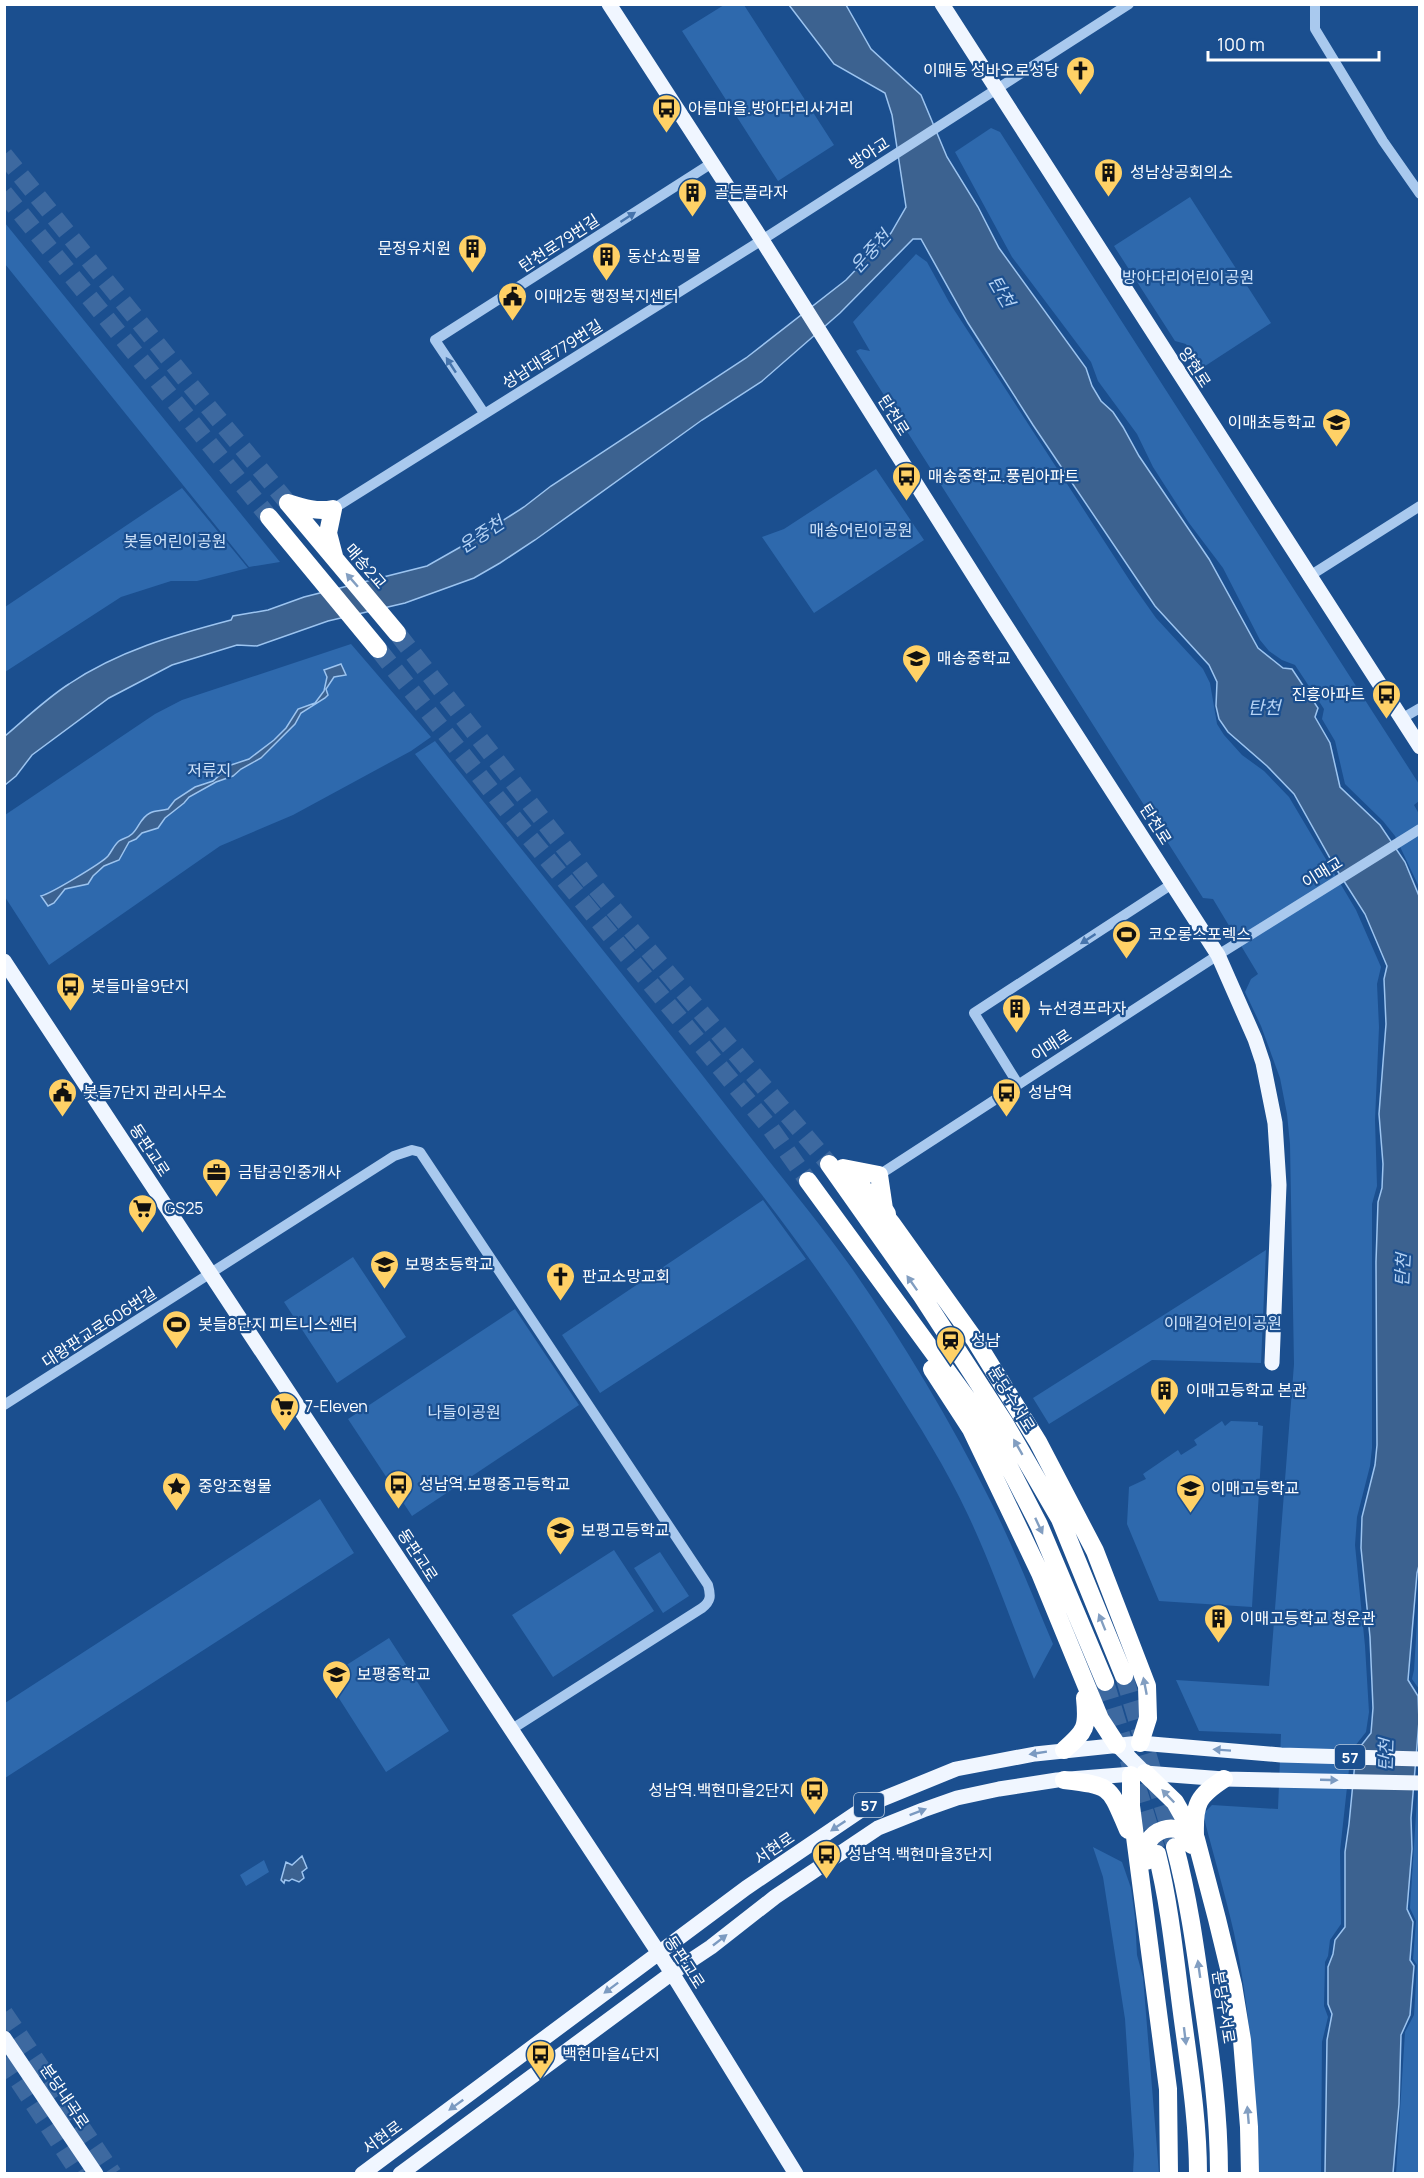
<svg xmlns="http://www.w3.org/2000/svg" width="1424" height="2178" font-family="Manrope,'Noto Sans KR',sans-serif">
<style>
.green{fill:#2e69ad}
.water{fill:#3c6290;stroke:#9cc4f0;stroke-width:1.5}
.lines{fill:none;stroke-linecap:round;stroke-linejoin:round}
.highway-tunnel{stroke:#3d69a0;stroke-width:18;stroke-dasharray:18 9;stroke-linecap:butt}
.minor{stroke:#a9c9ee;stroke-width:10}
.major{stroke:#f0f6ff;stroke-width:15}
.highway{stroke:#fff;stroke-width:18}
.oneway{fill:#4674ac}
.oneway2{fill:#829ec1}
.oneway3{fill:#7b9ac1}
.labels{text-anchor:middle;dominant-baseline:central;stroke-width:4.5;stroke-linejoin:round;paint-order:stroke}
.shield{fill:#1b4f8f;stroke:#bbcadd;stroke-width:1.5}
.shield-label{font-size:15px;font-weight:bold;fill:#fff}
.poi-label{font-size:16px;fill:#fff;stroke:#1b4f8f;text-anchor:start}
.street-label{font-size:16px;fill:#fff;stroke:#1b4f8f}
.park-label{font-size:16px;fill:#cfe3fa;stroke:#1b4f8f}
.water-label{font-size:18px;font-style:italic;fill:#b5d3f5;stroke:#1b4f8f}
</style>
<rect width="100%" height="100%" fill="#1b4f8f"/>
<path class="green" d="M 724,5 L 744,5 L 834,145 L 778,181 L 682,31 Z
M 991,128 L 1000,132 L 1419,784 L 1419,801 L 1414,805 L 1419,814 L 1419,887 L 1395,836 L 1383,821 L 1345,784 L 1335,741 L 1322,719 L 1324,709 L 1295,665 L 1282,660 L 1269,651 L 1260,640 L 1223,568 L 1189,523 L 1153,467 L 1137,434 L 1098,381 L 1091,362 L 1012,257 L 955,152 Z
M 1190,197 L 1271,323 L 1202,368 L 1186,344 L 1175,341 L 1114,246 Z
M 5,223 L 280,562 L 249,567 L 5,264 Z
M 916,254 L 927,262 L 949,302 L 1132,584 L 1156,618 L 1203,669 L 1210,683 L 1217,724 L 1224,735 L 1242,755 L 1264,771 L 1289,797 L 1356,910 L 1381,967 L 1377,984 L 1379,1027 L 1375,1120 L 1377,1186 L 1372,1204 L 1372,1448 L 1370,1466 L 1357,1517 L 1355,1545 L 1365,1646 L 1369,1712 L 1366,1732 L 1351,1751 L 1340,1851 L 1341,1924 L 1330,1940 L 1328,1956 L 1325,1962 L 1324,2006 L 1328,2017 L 1322,2042 L 1321,2173 L 1258,2173 C 1256,2093 1251,2013 1234,1933 C 1225,1893 1213,1854 1203,1814 L 1212,1805 L 1278,1809 L 1281,1734 L 1199,1731 L 1176,1680 L 1269,1686 L 1294,1364 L 1290,1144 L 1287,1114 L 1280,1078 L 1261,1026 L 1245,992 L 1251,979 L 1258,974 L 1213,899 L 1203,898 L 856,351 L 860,349 L 870,351 L 853,322 Z
M 876,469 L 924,540 L 814,613 L 762,537 L 784,529 Z
M 182,488 L 248,568 L 197,581 L 171,581 L 121,597 L 5,672 L 5,607 Z
M 351,644 L 431,737 L 411,751 L 293,815 L 220,846 L 49,965 L 5,897 L 5,815 L 155,714 L 182,700 Z
M 435,741 C 536,868 639,993 738,1121 C 776,1171 817,1219 853,1270 C 904,1343 951,1422 991,1502 C 1014,1548 1033,1597 1053,1644 L 1034,1679 C 1012,1624 993,1568 968,1515 C 946,1468 919,1425 891,1381 C 839,1297 782,1218 720,1142 L 415,754 Z
M 763,1200 L 806,1259 L 600,1393 L 562,1335 Z
M 1266,1250 L 1261,1363 L 1152,1360 L 1049,1424 L 1033,1398 Z
M 353,1257 L 406,1337 L 337,1383 L 284,1302 Z
M 515,1309 L 579,1405 L 412,1516 L 348,1419 Z
M 1222,1421 L 1225,1426 L 1231,1421 L 1258,1422 L 1258,1425 L 1263,1426 L 1252,1607 L 1159,1601 L 1127,1524 L 1129,1487 L 1146,1479 L 1143,1474 L 1178,1450 L 1181,1455 L 1197,1445 L 1194,1440 Z
M 320,1499 L 354,1553 L 5,1778 L 5,1703 Z
M 614,1550 L 654,1611 L 553,1677 L 512,1615 Z
M 660,1552 L 689,1596 L 663,1613 L 634,1568 Z
M 1419,1590 L 1420,1689 L 1419,1689 L 1412,1679 L 1414,1670 Z
M 389,1638 L 449,1731 L 386,1772 L 326,1678 Z
M 1419,1767 L 1419,2173 L 1396,2174 L 1405,2032 L 1414,2015 L 1417,1965 L 1413,1959 L 1416,1921 L 1410,1908 Z
M 1093,1847 L 1122,1862 L 1131,1888 L 1135,1918 L 1137,1955 L 1143,1977 L 1159,2173 L 1133,2173 L 1134,2154 L 1125,2019 L 1103,1877 Z
M 264,1860 L 269,1872 L 246,1886 L 240,1875 Z"/>
<path class="water" d="M 789,5 L 846,5 L 871,49 L 921,95 L 947,157 L 978,207 L 999,248 L 1086,368 L 1092,386 L 1101,401 L 1113,412 L 1123,427 L 1139,456 L 1209,559 L 1258,648 L 1283,668 L 1292,669 L 1318,708 L 1315,717 L 1330,743 L 1340,787 L 1380,825 L 1405,862 L 1419,896 L 1420,1562 L 1417,1573 L 1408,1680 L 1418,1696 L 1419,1721 L 1411,1818 L 1412,1849 L 1407,1909 L 1413,1922 L 1410,1960 L 1414,1966 L 1410,2015 L 1401,2035 L 1399,2104 L 1393,2173 L 1325,2173 L 1327,2040 L 1332,2014 L 1328,2004 L 1328,1967 L 1333,1954 L 1335,1940 L 1345,1927 L 1345,1852 L 1349,1824 L 1356,1752 L 1371,1733 L 1373,1708 L 1370,1637 L 1361,1548 L 1362,1517 L 1375,1465 L 1377,1445 L 1376,1262 L 1378,1202 L 1382,1188 L 1383,1164 L 1379,1114 L 1386,1024 L 1384,979 L 1387,966 L 1365,914 L 1335,867 L 1294,794 L 1267,766 L 1228,732 L 1219,719 L 1216,706 L 1217,682 L 1209,665 L 1155,606 L 1033,425 L 968,323 L 921,239 L 913,239 L 840,313 L 761,382 L 702,420 L 535,540 L 500,563 L 474,578 L 405,603 L 328,621 L 257,646 L 237,645 L 172,665 L 109,698 L 32,755 L 16,776 L 5,785 L 5,736 C 25,719 47,698 69,684 C 118,651 174,635 231,620 L 233,616 L 268,610 L 304,597 L 427,566 L 471,541 L 524,507 L 551,486 L 746,358 L 846,280 L 891,233 L 906,207 L 892,115 L 885,93 L 834,64 Z
M 341,664 L 346,675 L 334,677 L 326,689 L 328,695 L 325,698 L 301,713 L 295,724 L 261,758 L 241,769 L 233,776 L 216,782 L 189,797 L 184,803 L 165,818 L 158,828 L 142,833 L 136,839 L 129,842 L 119,860 L 104,866 L 93,876 L 88,884 L 65,889 L 54,903 L 48,906 L 41,896 C 50,894 102,863 108,856 C 112,851 114,845 119,841 C 123,838 128,838 132,834 C 139,828 140,818 150,813 C 155,810 162,811 168,809 L 175,800 L 195,787 L 213,781 L 231,765 L 249,759 L 274,740 L 286,728 L 298,709 L 315,703 L 324,691 L 327,677 L 324,670 Z
M 302,1856 L 307,1868 L 302,1872 L 304,1878 L 299,1882 L 292,1879 L 289,1881 L 285,1880 L 284,1883 L 281,1880 L 286,1862 L 292,1865 Z"/>
<g class="lines">
<path class="highway-tunnel" d="M 4,155 L 191,386 L 288,503
M 4,193 L 269,517
M 397,633 L 595,887 L 829,1164
M 378,649 L 510,814 L 771,1129 L 808,1181
M 1124,1676 L 1174,1843
M 1105,1682 L 1156,1849
M 4,2013 L 113,2174
M 4,2059 L 80,2174"/>
<path class="minor" d="M 1315,4 L 1315,29 L 1383,141 L 1420,194
M 484,413 L 435,340 L 712,163
M 333,509 L 762,240 L 1129,4
M 1308,577 L 1420,506
M 1401,719 L 1420,708
M 1018,1084 L 974,1013 L 1172,884
M 879,1175 L 1218,955 L 1420,829
M 4,1405 L 394,1156 L 412,1150 L 420,1152 L 708,1585 C 711,1596 711,1601 702,1608 L 512,1729"/>
<path class="major" d="M 609,4 L 762,240 L 995,609 L 1218,955 L 1255,1039 L 1263,1063 L 1275,1123 L 1279,1185 L 1272,1363
M 942,4 L 1420,747
M 4,961 L 672,1973 L 796,2174
M 1117,1745 L 1145,1773
M 4,2038 L 96,2174
M 362,2174 L 746,1888 L 870,1804 L 956,1769 L 1035,1754 L 1140,1743 L 1281,1755 L 1420,1759
M 400,2174 L 672,1973 L 711,1947 L 775,1897 L 878,1828 L 923,1810 L 957,1798 L 999,1789 L 1057,1780 L 1145,1773 L 1224,1779 L 1420,1783"/>
<path class="highway" d="M 288,503 L 397,633
M 288,503 C 304,508 317,512 333,509 L 328,533 L 334,556
M 269,517 L 378,649
M 829,1164 L 922,1296 L 1005,1424 L 1060,1519 L 1124,1676
M 843,1168 L 879,1175 L 884,1209 L 887,1214
M 848,1170 L 892,1224 L 975,1340 L 1038,1442 L 1095,1551 L 1147,1686 L 1148,1718 L 1140,1743
M 808,1181 L 990,1430 L 1039,1525 L 1105,1682
M 932,1369 L 971,1429 L 1040,1573 L 1100,1719 L 1117,1745
M 1064,1750 C 1086,1731 1088,1727 1085,1698
M 1145,1773 L 1175,1802 L 1196,1839 L 1217,1919 L 1233,1985 L 1242,2040 L 1249,2127 L 1250,2174
M 1131,1775 L 1131,1806 L 1168,2089 L 1169,2174
M 1064,1780 C 1113,1786 1109,1786 1128,1830
M 1195,1835 C 1194,1803 1198,1796 1224,1779
M 1175,1847 C 1188,1896 1195,1946 1202,1996 C 1211,2056 1219,2112 1219,2174
M 1157,1854 C 1170,1906 1175,1960 1182,2013 C 1189,2066 1198,2120 1198,2174
M 1146,1861 C 1139,1828 1184,1816 1192,1845"/>
</g>
<defs><path id="oneway-solid" d="M-6-.8H1V-3.2L6.5 0L1 3.2V.8H-6Z" transform="scale(1.5)"/></defs>
<g class="oneway">
<use href="#oneway-solid" transform="translate(628 217) rotate(-33)"/>
<use href="#oneway-solid" transform="translate(451 365) rotate(-123)"/>
<use href="#oneway-solid" transform="translate(1088 939) rotate(147)"/>
</g>
<g class="oneway2">
<use href="#oneway-solid" transform="translate(352 580) rotate(-131)"/>
<use href="#oneway-solid" transform="translate(912 1283) rotate(-125)"/>
<use href="#oneway-solid" transform="translate(1018 1447) rotate(-120)"/>
<use href="#oneway-solid" transform="translate(1039 1526) rotate(65)"/>
<use href="#oneway-solid" transform="translate(1102 1622) rotate(-112)"/>
<use href="#oneway-solid" transform="translate(1145 1686) rotate(-101)"/>
<use href="#oneway-solid" transform="translate(1168 1796) rotate(-134)"/>
<use href="#oneway-solid" transform="translate(1199 1969) rotate(-98)"/>
<use href="#oneway-solid" transform="translate(1185 2036) rotate(83)"/>
<use href="#oneway-solid" transform="translate(1248 2115) rotate(-95)"/>
</g>
<g class="oneway3">
<use href="#oneway-solid" transform="translate(1222 1750) rotate(-176)"/>
<use href="#oneway-solid" transform="translate(1038 1753) rotate(171)"/>
<use href="#oneway-solid" transform="translate(1329 1780) rotate(2)"/>
<use href="#oneway-solid" transform="translate(918 1812) rotate(-21)"/>
<use href="#oneway-solid" transform="translate(838 1826) rotate(146)"/>
<use href="#oneway-solid" transform="translate(720 1940) rotate(-38)"/>
<use href="#oneway-solid" transform="translate(611 1988) rotate(143)"/>
<use href="#oneway-solid" transform="translate(456 2105) rotate(144)"/>
</g>
<defs>
<symbol id="church-pin" viewBox="-11 -11 22 30"><path d="M0 17L-7.5 6A9.5 9.5 0 1 1 7.5 6Z" fill="#ffd166" stroke="#1b4f8f"/><path d="M-1.2-6h2.4v3.5h3.3v2.4h-3.3V6h-2.4V-.1h-3.3v-2.4h3.3Z" fill="#111"/></symbol>
<symbol id="bus-pin" viewBox="-11 -11 22 30"><path d="M0 17L-7.5 6A9.5 9.5 0 1 1 7.5 6Z" fill="#ffd166" stroke="#1b4f8f"/><path d="M-5-6H5V4H4V6H2V4H-2V6H-4V4H-5ZM-3.5-4V0h7V-4ZM-3.5 1.2v1.5H-2V1.2ZM2 1.2v1.5H3.5V1.2Z" fill="#111"/></symbol>
<symbol id="building-pin" viewBox="-11 -11 22 30"><path d="M0 17L-7.5 6A9.5 9.5 0 1 1 7.5 6Z" fill="#ffd166" stroke="#1b4f8f"/><path d="M-4-6H4V6H1V3H-1V6H-4ZM-2.5-4.3h1.7v1.8h-1.7ZM.8-4.3h1.7v1.8H.8ZM-2.5-1h1.7V.8h-1.7ZM.8-1h1.7V.8H.8Z" fill="#111"/></symbol>
<symbol id="civic-pin" viewBox="-11 -11 22 30"><path d="M0 17L-7.5 6A9.5 9.5 0 1 1 7.5 6Z" fill="#ffd166" stroke="#1b4f8f"/><path d="M-.6-6.5H3V-4.5H.6V-3L4-1V1h2V6H-6V1h2V-1L-.6-3ZM-1.2 2.5V6h2.4V2.5Z" fill="#111"/></symbol>
<symbol id="school-pin" viewBox="-11 -11 22 30"><path d="M0 17L-7.5 6A9.5 9.5 0 1 1 7.5 6Z" fill="#ffd166" stroke="#1b4f8f"/><path d="M0-5L7-2L0 1L-7-2ZM-4 1L0 2.5L4 1V4Q0 6-4 4Z" fill="#111"/></symbol>
<symbol id="stadium-pin" viewBox="-11 -11 22 30"><path d="M0 17L-7.5 6A9.5 9.5 0 1 1 7.5 6Z" fill="#ffd166" stroke="#1b4f8f"/><path d="M0-5a6.5 5 0 1 0 0 10a6.5 5 0 1 0 0-10ZM-3.5-1.8h7v3.6h-7Z" fill="#111"/></symbol>
<symbol id="office-pin" viewBox="-11 -11 22 30"><path d="M0 17L-7.5 6A9.5 9.5 0 1 1 7.5 6Z" fill="#ffd166" stroke="#1b4f8f"/><path d="M-6-3h4V-5.5h4V-3h4V5H-6ZM-1-4.5V-3h2v-1.5ZM-6 0V1H6V0Z" fill="#111"/></symbol>
<symbol id="supermarket-pin" viewBox="-11 -11 22 30"><path d="M0 17L-7.5 6A9.5 9.5 0 1 1 7.5 6Z" fill="#ffd166" stroke="#1b4f8f"/><path d="M-6-5.5h2.5l.6 2H6L4.5 2H-2.5L-4.4-4H-6ZM-1.5 3.2a1.3 1.3 0 1 0 .1 0ZM3 3.2a1.3 1.3 0 1 0 .1 0Z" fill="#111"/></symbol>
<symbol id="station-pin" viewBox="-11 -11 22 30"><path d="M0 17L-7.5 6A9.5 9.5 0 1 1 7.5 6Z" fill="#ffd166" stroke="#1b4f8f"/><path d="M-3-6H3Q5-6 5-4V2Q5 4 3 4L4.5 6H3L1.5 4h-3L-3 6H-4.5L-3 4Q-5 4-5 2V-4Q-5-6-3-6ZM-3.5-4v3h7v-3ZM-3.5 1v1.5H-2V1ZM2 1v1.5H3.5V1Z" fill="#111"/></symbol>
<symbol id="sight-pin" viewBox="-11 -11 22 30"><path d="M0 17L-7.5 6A9.5 9.5 0 1 1 7.5 6Z" fill="#ffd166" stroke="#1b4f8f"/><path d="M0-6L1.8-2.2L6-1.7L2.9 1.2L3.7 5.4L0 3.3L-3.7 5.4L-2.9 1.2L-6-1.7L-1.8-2.2Z" fill="#111"/></symbol>
</defs>
<g fill-rule="evenodd">
<use href="#church-pin" x="1064" y="54" width="33" height="45"/>
<use href="#bus-pin" x="650" y="92" width="33" height="45"/>
<use href="#building-pin" x="1092" y="156" width="33" height="45"/>
<use href="#building-pin" x="676" y="176" width="33" height="45"/>
<use href="#building-pin" x="456" y="232" width="33" height="45"/>
<use href="#building-pin" x="590" y="240" width="33" height="45"/>
<use href="#civic-pin" x="496" y="280" width="33" height="45"/>
<use href="#school-pin" x="1320" y="406" width="33" height="45"/>
<use href="#bus-pin" x="890" y="460" width="33" height="45"/>
<use href="#school-pin" x="900" y="642" width="33" height="45"/>
<use href="#bus-pin" x="1370" y="678" width="33" height="45"/>
<use href="#stadium-pin" x="1110" y="918" width="33" height="45"/>
<use href="#bus-pin" x="54" y="970" width="33" height="45"/>
<use href="#building-pin" x="1000" y="992" width="33" height="45"/>
<use href="#civic-pin" x="46" y="1076" width="33" height="45"/>
<use href="#bus-pin" x="990" y="1076" width="33" height="45"/>
<use href="#office-pin" x="200" y="1156" width="33" height="45"/>
<use href="#supermarket-pin" x="126" y="1192" width="33" height="45"/>
<use href="#school-pin" x="368" y="1248" width="33" height="45"/>
<use href="#church-pin" x="544" y="1260" width="33" height="45"/>
<use href="#stadium-pin" x="160" y="1308" width="33" height="45"/>
<use href="#station-pin" x="934" y="1324" width="33" height="45"/>
<use href="#building-pin" x="1148" y="1374" width="33" height="45"/>
<use href="#supermarket-pin" x="268" y="1390" width="33" height="45"/>
<use href="#bus-pin" x="382" y="1468" width="33" height="45"/>
<use href="#sight-pin" x="160" y="1470" width="33" height="45"/>
<use href="#school-pin" x="1174" y="1472" width="33" height="45"/>
<use href="#school-pin" x="544" y="1514" width="33" height="45"/>
<use href="#building-pin" x="1202" y="1602" width="33" height="45"/>
<use href="#school-pin" x="320" y="1658" width="33" height="45"/>
<use href="#bus-pin" x="798" y="1774" width="33" height="45"/>
<use href="#bus-pin" x="810" y="1838" width="33" height="45"/>
<use href="#bus-pin" x="524" y="2038" width="33" height="45"/>
</g>
<g class="labels">
<g class="shield">
<rect x="1335" y="1745" width="30" height="24" rx="4.5"/>
<rect x="854" y="1793" width="30" height="24" rx="4.5"/>
</g>
<g class="shield-label">
<text x="1350" y="1757">57</text>
<text x="869" y="1805">57</text>
</g>
<g class="poi-label">
<text x="1059" y="70" text-anchor="end">이매동 성바오로성당</text>
<text x="688" y="108">아름마을.방아다리사거리</text>
<text x="1130" y="172">성남상공회의소</text>
<text x="714" y="192">골든플라자</text>
<text x="451" y="248" text-anchor="end">문정유치원</text>
<text x="627" y="256">동산쇼핑몰</text>
<text x="534" y="296">이매2동 행정복지센터</text>
<text x="1316" y="422" text-anchor="end">이매초등학교</text>
<text x="928" y="476">매송중학교.풍림아파트</text>
<text x="937" y="658">매송중학교</text>
<text x="1365" y="694" text-anchor="end">진흥아파트</text>
<text x="1148" y="934">코오롱스포렉스</text>
<text x="91" y="986">봇들마을9단지</text>
<text x="1038" y="1008">뉴선경프라자</text>
<text x="83" y="1092">봇들7단지 관리사무소</text>
<text x="1028" y="1092">성남역</text>
<text x="238" y="1172">금탑공인중개사</text>
<text x="164" y="1208">GS25</text>
<text x="405" y="1264">보평초등학교</text>
<text x="582" y="1276">판교소망교회</text>
<text x="198" y="1324">봇들8단지 피트니스센터</text>
<text x="971" y="1340">성남</text>
<text x="1186" y="1390">이매고등학교 본관</text>
<text x="305" y="1406">7-Eleven</text>
<text x="419" y="1484">성남역.보평중고등학교</text>
<text x="198" y="1486">중앙조형물</text>
<text x="1211" y="1488">이매고등학교</text>
<text x="581" y="1530">보평고등학교</text>
<text x="1240" y="1618">이매고등학교 청운관</text>
<text x="357" y="1674">보평중학교</text>
<text x="794" y="1790" text-anchor="end">성남역.백현마을2단지</text>
<text x="847" y="1854">성남역.백현마을3단지</text>
<text x="562" y="2054">백현마을4단지</text>
</g>
<g class="street-label">
<text transform="translate(869 153) rotate(-33)">방아교</text>
<text transform="translate(559 243) rotate(-33)">탄천로79번길</text>
<text transform="translate(552 354) rotate(-32)">성남대로779번길</text>
<text transform="translate(1195 367) rotate(57)">양현로</text>
<text transform="translate(894 415) rotate(58)">탄천로</text>
<text transform="translate(366 566) rotate(49)">매송2교</text>
<text transform="translate(1156 824) rotate(58)">탄천로</text>
<text transform="translate(1322 872) rotate(-32)">이매교</text>
<text transform="translate(1051 1045) rotate(-33)">이매로</text>
<text transform="translate(150 1150) rotate(57)">동판교로</text>
<text transform="translate(99 1327) rotate(-33)">대왕판교로606번길</text>
<text transform="translate(1012 1399) rotate(58)">분당수서로</text>
<text transform="translate(418 1555) rotate(57)">동판교로</text>
<text transform="translate(774 1848) rotate(-34)">서현로</text>
<text transform="translate(685 1962) rotate(57)">동판교로</text>
<text transform="translate(1224 2007) rotate(81)">분당수서로</text>
<text transform="translate(65 2096) rotate(56)">분당내곡로</text>
<text transform="translate(382 2137) rotate(-36)">서현로</text>
</g>
<g class="park-label">
<text x="1188" y="277">방아다리어린이공원</text>
<text x="861" y="530">매송어린이공원</text>
<text x="175" y="541">봇들어린이공원</text>
<text x="209" y="770">저류지</text>
<text x="1223" y="1323">이매길어린이공원</text>
<text x="464" y="1412">나들이공원</text>
</g>
<g class="water-label">
<text transform="translate(870 251) rotate(-48)">운중천</text>
<text transform="translate(1002 291) rotate(60)">탄천</text>
<text transform="translate(481 534) rotate(-33)">운중천</text>
<text x="1264" y="707">탄천</text>
<text transform="translate(1402 1270) rotate(-87)">탄천</text>
<text transform="translate(1385 1755) rotate(-88)">탄천</text>
</g>
</g>
<rect width="1424" height="2178" fill="none" stroke="#ffffff" stroke-width="12"/>
<path d="M1208 51v9h171v-9" fill="none" stroke="#ffffff" stroke-width="3"/>
<text x="1217" y="51" font-size="18" fill="#ffffff" stroke="#1b4f8f" stroke-width="4.5" paint-order="stroke">100 m</text>
</svg>
